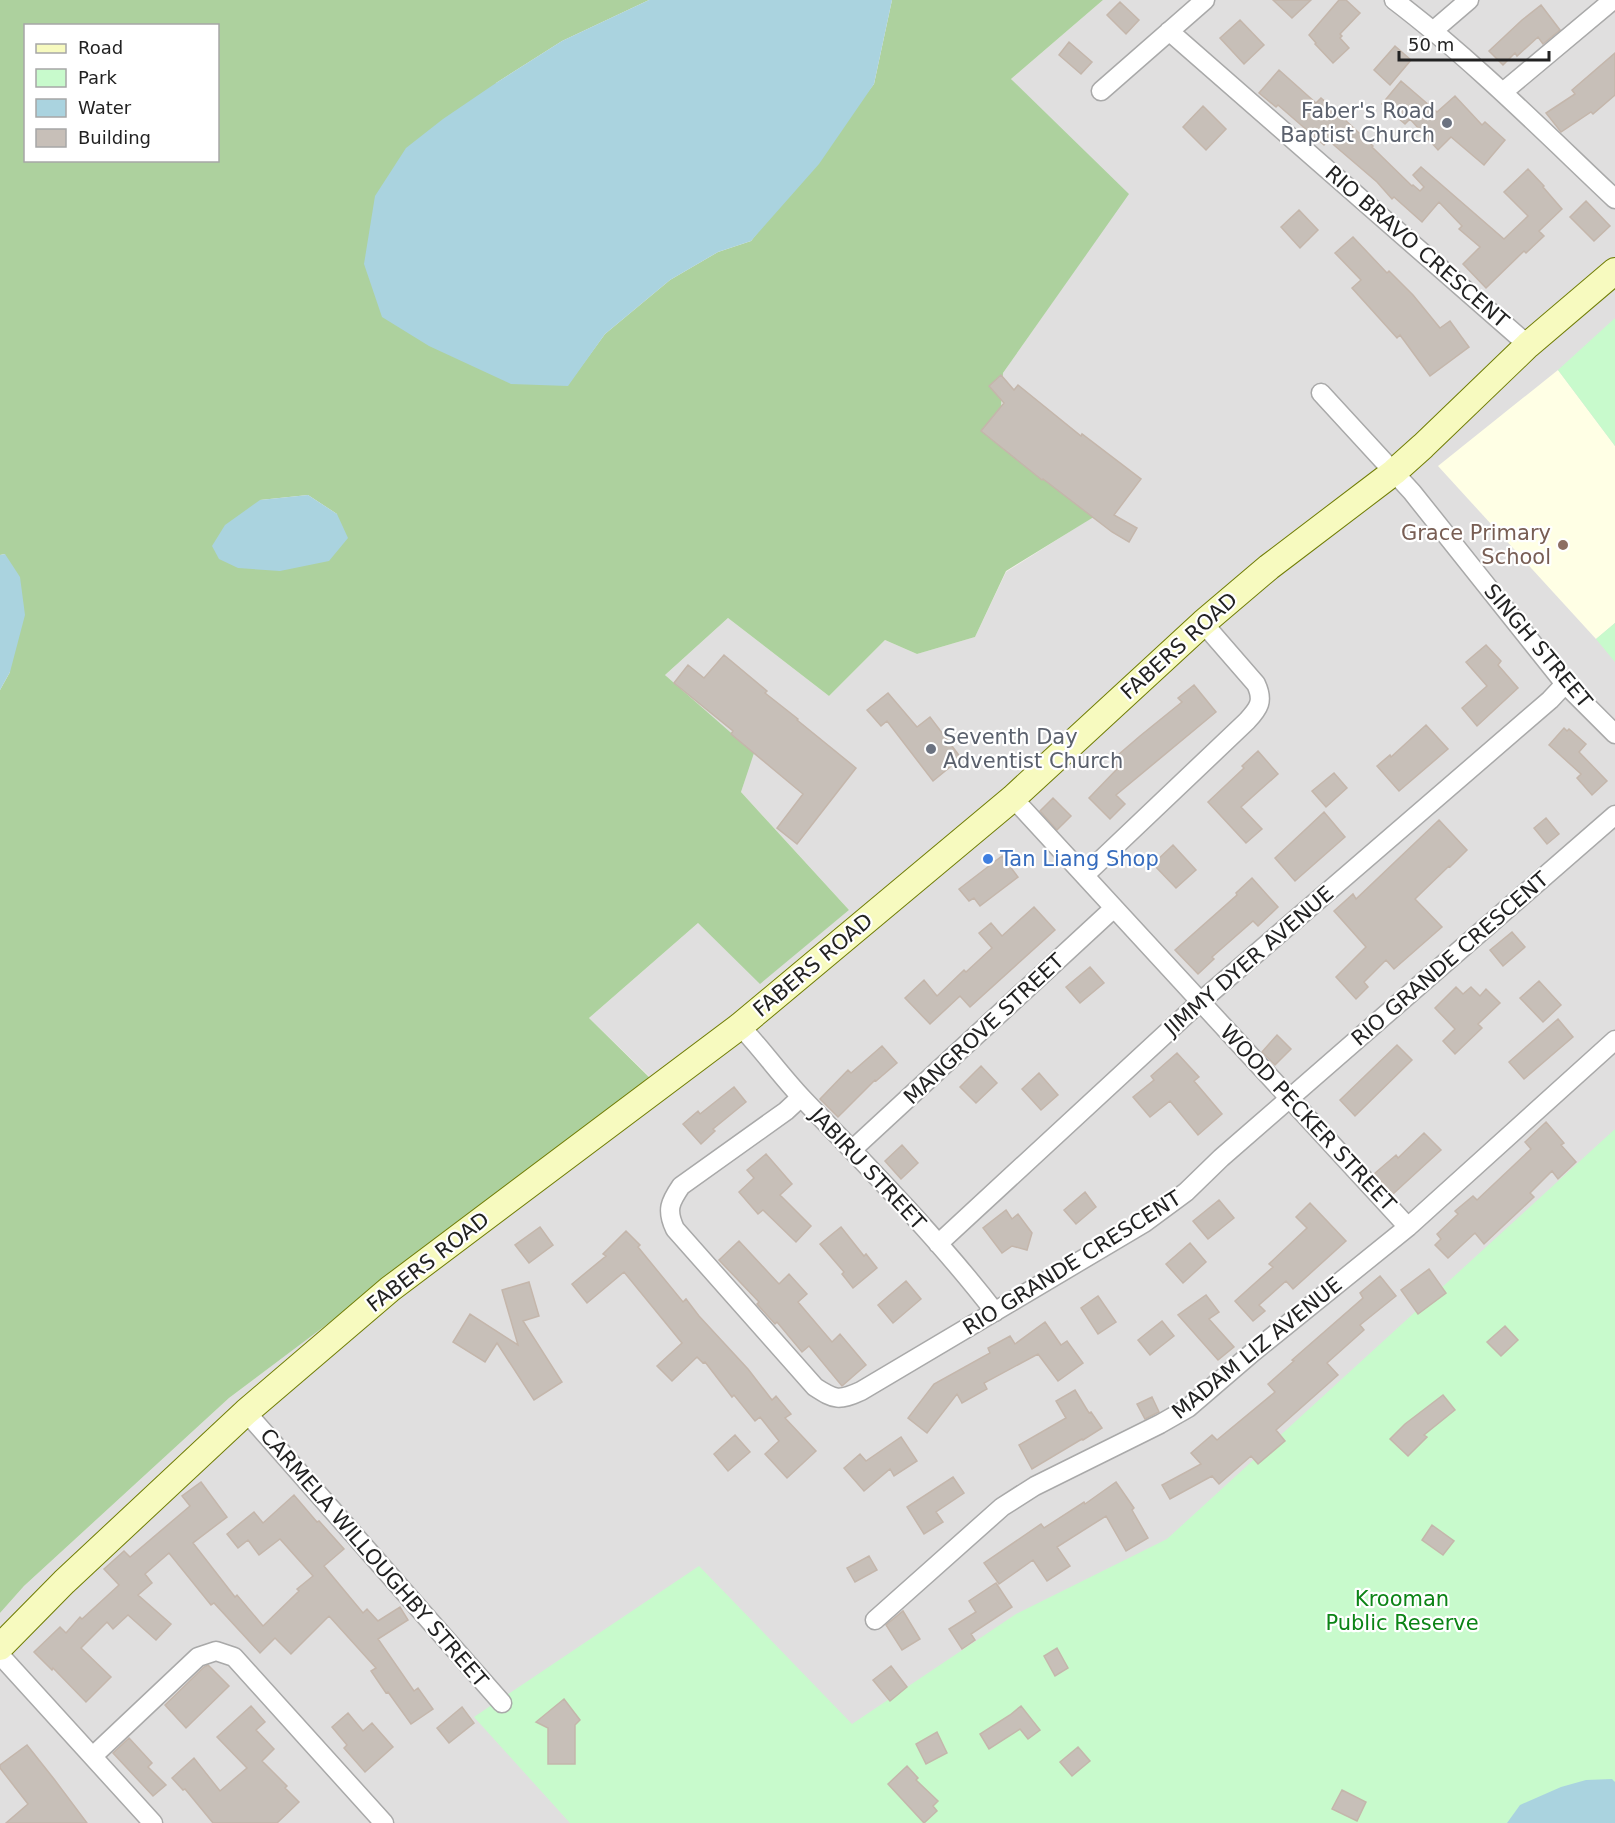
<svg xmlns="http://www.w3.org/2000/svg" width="1615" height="1823" font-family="'DejaVu Sans',sans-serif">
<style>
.residential{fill:#e0dfdf}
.education{fill:#ffffe5}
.forest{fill:#add19e;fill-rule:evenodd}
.park{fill:#c8facc}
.water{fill:#aad3df}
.building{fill:#c7bfb8;stroke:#c4b6ab;stroke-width:1.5}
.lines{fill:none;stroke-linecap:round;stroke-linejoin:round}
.street-casing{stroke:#a9a9a9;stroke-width:21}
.secondary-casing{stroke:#707d05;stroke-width:28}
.street{stroke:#fff;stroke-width:18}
.secondary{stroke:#f7fabf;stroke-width:26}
.worship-dot{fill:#6b7280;stroke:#fff;stroke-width:2}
.education-dot{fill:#8d6e63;stroke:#fff;stroke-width:2}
.shop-dot{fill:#3f7fe0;stroke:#fff;stroke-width:2}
.labels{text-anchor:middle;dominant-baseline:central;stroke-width:4.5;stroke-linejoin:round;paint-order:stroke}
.worship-label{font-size:21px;fill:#5b616d;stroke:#fff;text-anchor:end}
.street-label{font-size:21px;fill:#222;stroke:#fff}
.education-label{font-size:21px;fill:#785e54;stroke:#fff;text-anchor:end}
.shop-label{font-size:21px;fill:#366cbe;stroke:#fff;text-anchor:start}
.park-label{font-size:21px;fill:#0c8416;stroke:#fff}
</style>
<rect width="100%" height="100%" fill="#f2efe9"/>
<path class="residential" d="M 1103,0 L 1615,0 L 1615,1161 L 1014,1823 L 0,1823 L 0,1613 L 24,1586 L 229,1398 L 652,1079 L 589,1018 L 698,923 L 760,983 L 849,910 L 741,792 L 753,753 L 665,675 L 728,618 L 829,696 L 885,640 L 917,654 L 975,637 L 1006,572 L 1096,515 L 1000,427 L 1003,373 L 1128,194 L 1011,79 Z"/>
<path class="education" d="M 1558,370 L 1615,446 L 1615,623 L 1596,639 L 1438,466 Z"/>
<path class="forest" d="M 0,0 L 649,0 L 562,41 L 496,83 L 567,386 L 605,334 L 670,280 L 718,252 L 751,241 L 874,84 L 892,0 L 1103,0 L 1011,79 L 1129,194 L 1003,373 L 1000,426 L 1097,515 L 1006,571 L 975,637 L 917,654 L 885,640 L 829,696 L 728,618 L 665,675 L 754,753 L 741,792 L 849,910 L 760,984 L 698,923 L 589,1018 L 652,1080 L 229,1398 L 24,1586 L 0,1613 L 0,690 L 10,672 L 5,554 L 0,555 ZM 26,26 L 218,26 L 218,160 L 26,160 ZM 308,495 L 337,514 L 260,500 Z"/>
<path class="park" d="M 1615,318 L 1615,446 L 1558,370 Z
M 1615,623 L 1615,662 L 1596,639 Z
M 1615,1129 L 1615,1823 L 570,1823 L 474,1717 L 699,1566 L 852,1724 L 1016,1614 L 1167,1539 Z"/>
<path class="water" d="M 649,0 L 892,0 L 874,84 L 819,164 L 751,241 L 718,252 L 670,280 L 605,334 L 568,386 L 511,384 L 429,346 L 382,317 L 364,264 L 375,196 L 406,148 L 443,119 L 496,83 L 562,41 Z
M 308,495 L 337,514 L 348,538 L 329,561 L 280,571 L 238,568 L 219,559 L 212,546 L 225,525 L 260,500 Z
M 5,554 L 20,577 L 25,615 L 10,672 L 0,690 L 0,555 Z
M 1612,1779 L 1615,1782 L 1615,1823 L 1507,1823 L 1520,1805 L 1561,1787 L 1586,1780 Z"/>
<path class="building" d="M 1273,0 L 1311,0 L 1292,18 Z
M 1339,0 L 1346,0 L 1360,13 L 1340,34 L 1342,36 L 1340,38 L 1349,48 L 1333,63 L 1315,44 L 1316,43 L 1309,35 Z
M 1120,2 L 1139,20 L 1126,34 L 1107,15 Z
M 1541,5 L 1560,30 L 1543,44 L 1538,37 L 1517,56 L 1515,53 L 1503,65 L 1489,51 L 1522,20 Z
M 1240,20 L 1264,45 L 1244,64 L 1220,38 Z
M 1069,42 L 1092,62 L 1081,74 L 1059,55 Z
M 1395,46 L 1411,60 L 1390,85 L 1374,70 Z
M 1615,53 L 1615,95 L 1593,114 L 1591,112 L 1561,132 L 1546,113 L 1575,94 L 1572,90 Z
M 1279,70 L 1316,103 L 1321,98 L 1328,104 L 1373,146 L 1372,147 L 1412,186 L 1413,185 L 1420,191 L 1424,187 L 1413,175 L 1421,167 L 1504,239 L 1528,216 L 1504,192 L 1528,169 L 1544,186 L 1543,187 L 1562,209 L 1539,231 L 1544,236 L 1526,253 L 1524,251 L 1486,288 L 1463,264 L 1480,247 L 1459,229 L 1462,226 L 1439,202 L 1422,222 L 1394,197 L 1392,199 L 1377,182 L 1328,140 L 1324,145 L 1278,105 L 1276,107 L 1259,93 Z
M 1401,81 L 1437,112 L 1455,96 L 1482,125 L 1485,122 L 1505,140 L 1484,165 L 1451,137 L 1438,150 L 1410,119 L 1405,124 L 1382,104 Z
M 1203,106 L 1226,129 L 1206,150 L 1183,127 Z
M 1586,201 L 1610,226 L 1594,241 L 1570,217 Z
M 1299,210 L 1318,230 L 1300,248 L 1281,227 Z
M 1353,237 L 1387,273 L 1389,271 L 1413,295 L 1440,328 L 1450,321 L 1469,347 L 1430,376 L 1400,335 L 1397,338 L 1352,288 L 1361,280 L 1335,253 Z
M 1001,375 L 1014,390 L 1018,385 L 1081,436 L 1082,434 L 1141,479 L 1114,515 L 1137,528 L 1129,542 L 1112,532 L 1043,479 L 1042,480 L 981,431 L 1004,403 L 989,386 Z
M 1486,645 L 1501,661 L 1498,665 L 1518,688 L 1477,726 L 1462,708 L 1487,686 L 1466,662 Z
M 724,655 L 767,691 L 765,693 L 798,719 L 797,720 L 856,768 L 797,844 L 777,828 L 803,794 L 731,734 L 733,731 L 674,683 L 688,665 L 704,678 Z
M 1194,685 L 1216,712 L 1116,795 L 1125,804 L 1110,819 L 1089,798 L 1118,768 L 1111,761 L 1140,736 L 1182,702 L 1178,698 Z
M 888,693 L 917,727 L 930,717 L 961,758 L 933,781 L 887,721 L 881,726 L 867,710 Z
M 1426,725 L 1448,749 L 1399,791 L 1377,766 L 1390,755 L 1391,757 Z
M 1564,728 L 1567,731 L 1569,729 L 1586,744 L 1579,752 L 1607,781 L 1592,795 L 1577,778 L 1581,774 L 1549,745 Z
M 1258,751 L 1278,774 L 1241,807 L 1262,829 L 1246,843 L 1208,802 L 1244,768 L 1242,766 Z
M 1334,773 L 1347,788 L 1326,807 L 1312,791 Z
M 1053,798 L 1071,816 L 1057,830 L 1040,811 Z
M 1324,812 L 1345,837 L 1295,881 L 1275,858 Z
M 1546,818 L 1559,834 L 1547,844 L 1534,828 Z
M 1439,820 L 1467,850 L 1450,867 L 1449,866 L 1415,899 L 1442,927 L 1394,969 L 1386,960 L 1364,982 L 1368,987 L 1356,999 L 1336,977 L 1366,947 L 1334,911 L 1353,894 L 1356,899 Z
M 1173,845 L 1196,870 L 1176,888 L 1153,864 Z
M 1002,856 L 1018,877 L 980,906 L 974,898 L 969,901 L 959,889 Z
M 1252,878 L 1278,907 L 1258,926 L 1253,921 L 1212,957 L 1214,959 L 1198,974 L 1175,950 L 1237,895 L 1236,893 Z
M 1034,907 L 1055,930 L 970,1007 L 960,996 L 930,1024 L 905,998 L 924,980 L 937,996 L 964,970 L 966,972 L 992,948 L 979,933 L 991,923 L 1002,936 Z
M 1512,932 L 1525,947 L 1503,966 L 1490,950 Z
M 1090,967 L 1104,983 L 1080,1003 L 1066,987 Z
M 1539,981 L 1561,1005 L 1543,1022 L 1520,998 Z
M 1456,987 L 1463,994 L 1471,987 L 1480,996 L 1486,989 L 1500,1003 L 1478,1024 L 1482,1028 L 1455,1054 L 1443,1041 L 1455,1029 L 1435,1008 Z
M 1558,1019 L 1573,1037 L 1524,1079 L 1509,1062 Z
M 1277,1035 L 1291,1049 L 1275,1065 L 1262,1052 Z
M 1397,1045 L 1412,1060 L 1355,1116 L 1340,1100 Z
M 882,1046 L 897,1063 L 876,1081 L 875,1080 L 838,1117 L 820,1099 L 848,1070 L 851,1073 Z
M 1177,1053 L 1199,1077 L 1194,1081 L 1222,1114 L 1198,1135 L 1170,1101 L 1150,1117 L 1133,1097 L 1154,1080 L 1151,1076 Z
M 981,1066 L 997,1083 L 976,1103 L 960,1087 Z
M 1039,1073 L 1058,1095 L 1041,1110 L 1022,1089 Z
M 734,1087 L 746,1102 L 713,1129 L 715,1131 L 701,1144 L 683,1124 L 698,1111 L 700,1114 Z
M 1546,1122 L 1564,1143 L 1561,1145 L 1576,1162 L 1558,1179 L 1552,1171 L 1530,1193 L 1534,1197 L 1484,1244 L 1475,1233 L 1448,1258 L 1435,1245 L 1441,1239 L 1437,1234 L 1458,1214 L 1455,1211 L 1473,1196 L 1477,1200 L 1531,1149 L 1525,1142 Z
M 1424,1133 L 1441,1150 L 1393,1194 L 1374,1174 L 1396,1155 L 1398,1158 Z
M 902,1145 L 918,1163 L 901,1179 L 885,1161 Z
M 766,1154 L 792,1184 L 780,1195 L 811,1226 L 796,1242 L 763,1210 L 758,1214 L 739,1192 L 754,1178 L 747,1170 Z
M 1085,1192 L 1096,1207 L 1076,1224 L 1064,1210 Z
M 1219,1200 L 1234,1218 L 1208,1239 L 1193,1221 Z
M 1310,1203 L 1346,1241 L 1293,1289 L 1286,1281 L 1259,1305 L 1265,1311 L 1253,1321 L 1235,1301 L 1273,1267 L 1269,1264 L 1307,1228 L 1296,1217 Z
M 1006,1210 L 1012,1219 L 1018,1214 L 1032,1233 L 1027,1250 L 1012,1246 L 1002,1253 L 983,1228 Z
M 540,1227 L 553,1245 L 529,1263 L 515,1245 Z
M 841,1227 L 864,1256 L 866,1254 L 877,1268 L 853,1288 L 842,1274 L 844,1272 L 820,1244 Z
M 626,1231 L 640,1245 L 638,1247 L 683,1302 L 686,1299 L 699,1316 L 748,1369 L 772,1400 L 776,1396 L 791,1414 L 785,1418 L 816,1451 L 787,1478 L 765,1454 L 779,1441 L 760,1417 L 755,1421 L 734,1395 L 732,1397 L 705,1362 L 703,1363 L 697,1357 L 672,1381 L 657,1366 L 682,1343 L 624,1272 L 587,1303 L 572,1284 L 606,1256 L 603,1254 Z
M 739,1241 L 779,1284 L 789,1274 L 807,1294 L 798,1302 L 832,1342 L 840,1334 L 866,1365 L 842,1386 L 809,1346 L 802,1352 L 777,1322 L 775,1324 L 757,1304 L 759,1302 L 719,1260 Z
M 1190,1243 L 1206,1262 L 1183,1283 L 1166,1264 Z
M 1429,1269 L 1446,1293 L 1418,1314 L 1401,1290 Z
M 1380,1276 L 1396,1296 L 1360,1325 L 1364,1330 L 1327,1363 L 1338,1375 L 1276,1430 L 1285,1441 L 1258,1464 L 1251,1456 L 1219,1484 L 1212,1476 L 1170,1499 L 1162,1485 L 1201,1464 L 1191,1453 L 1212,1435 L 1217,1440 L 1275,1392 L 1268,1384 L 1294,1361 L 1292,1360 L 1363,1298 L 1360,1293 Z
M 906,1281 L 921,1299 L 893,1323 L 878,1305 Z
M 529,1282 L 539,1316 L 523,1321 L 562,1382 L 534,1400 L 497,1343 L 485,1362 L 453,1342 L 470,1314 L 518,1345 L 502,1290 Z
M 1206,1295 L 1219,1312 L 1209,1319 L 1234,1347 L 1218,1360 L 1178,1315 Z
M 1098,1296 L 1116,1322 L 1098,1334 L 1081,1308 Z
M 1162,1321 L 1174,1336 L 1150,1355 L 1138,1340 Z
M 1045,1322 L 1061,1345 L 1067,1341 L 1083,1363 L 1058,1381 L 1038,1354 L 984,1383 L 987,1389 L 962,1403 L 957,1394 L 927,1433 L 908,1418 L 934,1384 L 990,1353 L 988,1348 L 1010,1336 L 1015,1344 Z
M 1505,1326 L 1518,1340 L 1501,1356 L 1487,1342 Z
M 1075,1390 L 1089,1413 L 1091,1412 L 1102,1428 L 1083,1440 L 1082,1439 L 1032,1469 L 1019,1445 L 1066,1418 L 1056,1401 Z
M 1443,1395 L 1455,1410 L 1424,1435 L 1427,1437 L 1408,1456 L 1390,1439 L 1405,1424 Z
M 1152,1397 L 1159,1412 L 1145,1419 L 1137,1404 Z
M 735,1435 L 750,1452 L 728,1471 L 714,1454 Z
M 901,1437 L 917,1461 L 894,1476 L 890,1469 L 864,1491 L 844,1468 L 860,1454 L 866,1461 Z
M 953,1477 L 964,1493 L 936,1512 L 943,1522 L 924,1534 L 907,1507 Z
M 201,1482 L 227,1517 L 193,1543 L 235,1597 L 237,1595 L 263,1626 L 299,1591 L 297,1589 L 313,1576 L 280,1539 L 259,1555 L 248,1540 L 238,1548 L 227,1534 L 254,1512 L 263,1523 L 294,1495 L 317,1522 L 319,1521 L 344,1549 L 324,1566 L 363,1613 L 367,1609 L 378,1621 L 400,1607 L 408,1620 L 378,1639 L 414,1691 L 418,1688 L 433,1709 L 411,1724 L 388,1692 L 386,1693 L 371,1671 L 376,1668 L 329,1616 L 291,1654 L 275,1638 L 260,1653 L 214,1603 L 211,1605 L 169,1553 L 145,1574 L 152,1583 L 138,1595 L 171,1624 L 156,1640 L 128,1615 L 113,1629 L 107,1622 L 81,1648 L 111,1677 L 86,1702 L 53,1668 L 52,1670 L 34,1652 L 60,1627 L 66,1633 L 80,1617 L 82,1619 L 119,1585 L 104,1569 L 124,1551 L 130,1557 L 190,1506 L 182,1496 Z
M 1116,1482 L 1134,1508 L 1132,1510 L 1148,1538 L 1126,1551 L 1106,1516 L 1057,1547 L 1070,1566 L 1047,1581 L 1033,1560 L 999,1584 L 984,1563 L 1041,1524 L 1044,1528 L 1084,1502 L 1085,1504 Z
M 1432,1525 L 1454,1541 L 1443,1555 L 1422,1540 Z
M 869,1556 L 877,1570 L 855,1582 L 847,1568 Z
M 996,1583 L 1012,1607 L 971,1634 L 975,1640 L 962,1649 L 949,1629 L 976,1612 L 969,1601 Z
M 903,1611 L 920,1639 L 902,1650 L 886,1625 Z
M 1057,1648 L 1068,1668 L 1055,1676 L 1044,1656 Z
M 208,1665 L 229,1686 L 186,1728 L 165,1705 L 204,1667 Z
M 891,1666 L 907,1687 L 890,1701 L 873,1680 Z
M 564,1699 L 580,1720 L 575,1725 L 575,1764 L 548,1764 L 548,1728 L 536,1722 Z
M 251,1706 L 265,1722 L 256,1730 L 274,1749 L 262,1761 L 287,1786 L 285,1788 L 299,1802 L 277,1823 L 213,1823 L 185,1789 L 183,1790 L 172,1778 L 194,1758 L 220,1791 L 247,1768 L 217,1737 Z
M 1021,1706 L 1040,1730 L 1028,1739 L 1020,1729 L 989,1749 L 980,1734 L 1010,1715 Z
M 462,1707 L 474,1723 L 449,1743 L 437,1728 Z
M 348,1713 L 363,1731 L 372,1723 L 393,1747 L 365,1772 L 344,1748 L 347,1745 L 332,1727 Z
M 937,1732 L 947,1753 L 926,1764 L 916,1744 Z
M 129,1738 L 152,1763 L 148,1767 L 166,1785 L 153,1796 L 113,1753 Z
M 27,1745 L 54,1779 L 87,1823 L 6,1823 L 28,1804 L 0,1768 L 0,1765 Z
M 1078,1747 L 1090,1761 L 1072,1776 L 1060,1762 Z
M 907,1766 L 918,1778 L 916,1780 L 938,1801 L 933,1806 L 937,1811 L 924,1823 L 888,1784 Z
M 1342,1790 L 1366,1802 L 1357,1821 L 1332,1809 Z"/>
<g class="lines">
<defs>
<path id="street" d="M 1394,0 C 1473,60 1543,131 1615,199
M 1434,30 L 1469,0
M 1169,31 L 1528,345
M 1101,91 L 1205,0
M 1503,92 L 1613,0
M 1321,393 L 1412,492 L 1565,684 L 1615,734
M 1013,798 L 1408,1227
M 1085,875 L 1247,721 C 1259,708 1264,701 1256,684 L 1203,623
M 740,1026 C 762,1049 781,1076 803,1099 C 869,1168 937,1237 995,1312
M 801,1097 L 786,1111 L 681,1186 C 670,1202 666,1210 675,1229 L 815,1387 C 835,1400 839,1401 861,1391 L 1144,1223 L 1186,1192 L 1221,1158 L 1615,815
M 853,1149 L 1114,908
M 938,1244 L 1200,1002 L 1550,700 L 1565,684
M 246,1412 L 502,1703
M 875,1620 L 1002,1507 L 1035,1486 L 1160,1424 L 1188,1408 L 1252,1353 L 1408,1227 L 1615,1040
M 0,1655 L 153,1823
M 93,1756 L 198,1657 L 216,1651 L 234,1657 L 384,1823"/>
<path id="secondary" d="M 0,1647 L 64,1582 L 246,1412 L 390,1289 L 740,1026 L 1013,798 L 1203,623 L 1269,567 L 1394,472 L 1423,446 L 1528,345 L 1615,271"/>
</defs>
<use href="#street" class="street-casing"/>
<use href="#secondary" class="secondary-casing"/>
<use href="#street" class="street"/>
<use href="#secondary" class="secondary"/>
</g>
<g class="worship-dot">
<circle cx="1447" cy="123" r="6"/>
<circle cx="931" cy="749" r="6"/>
</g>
<circle class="education-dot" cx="1563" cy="545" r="6"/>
<circle class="shop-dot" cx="988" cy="859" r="6"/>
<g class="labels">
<g class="worship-label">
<text x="1435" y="111">Faber's Road<tspan x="1435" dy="24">Baptist Church</tspan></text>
<text x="943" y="737" text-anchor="start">Seventh Day<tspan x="943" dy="24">Adventist Church</tspan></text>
</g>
<g class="street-label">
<text transform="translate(1417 247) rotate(41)">RIO BRAVO CRESCENT</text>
<text transform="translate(1179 646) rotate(-42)">FABERS ROAD</text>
<text transform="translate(1538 646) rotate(50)">SINGH STREET</text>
<text transform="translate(1450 959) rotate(-41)">RIO GRANDE CRESCENT</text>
<text transform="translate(1249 961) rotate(-41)">JIMMY DYER AVENUE</text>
<text transform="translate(813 965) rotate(-40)">FABERS ROAD</text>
<text transform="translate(984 1029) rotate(-43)">MANGROVE STREET</text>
<text transform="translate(1308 1118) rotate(47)">WOOD PECKER STREET</text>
<text transform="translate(868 1169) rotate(47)">JABIRU STREET</text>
<text transform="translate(428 1262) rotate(-38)">FABERS ROAD</text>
<text transform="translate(1072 1263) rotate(-32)">RIO GRANDE CRESCENT</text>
<text transform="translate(1257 1348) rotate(-39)">MADAM LIZ AVENUE</text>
<text transform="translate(374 1558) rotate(49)">CARMELA WILLOUGHBY STREET</text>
</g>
<g class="education-label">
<text x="1551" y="533">Grace Primary<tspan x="1551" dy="24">School</tspan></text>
</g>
<g class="shop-label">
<text x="1000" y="859">Tan Liang Shop</text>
</g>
<g class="park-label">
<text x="1402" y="1599">Krooman<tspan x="1402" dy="24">Public Reserve</tspan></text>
</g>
</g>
<rect x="24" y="24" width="195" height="138" fill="#ffffff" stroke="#a7a7a7" stroke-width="1.5"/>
<rect x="36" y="44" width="30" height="9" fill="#f7fabf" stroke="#a7a7a7" stroke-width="1.5"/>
<text x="78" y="54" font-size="18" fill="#222222">Road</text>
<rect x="36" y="69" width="30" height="18" fill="#c8facc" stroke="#a7a7a7" stroke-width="1.5"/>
<text x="78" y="84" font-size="18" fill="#222222">Park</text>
<rect x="36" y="99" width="30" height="18" fill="#aad3df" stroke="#a7a7a7" stroke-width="1.5"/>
<text x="78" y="114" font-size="18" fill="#222222">Water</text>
<rect x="36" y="129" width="30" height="18" fill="#c7bfb8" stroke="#a7a7a7" stroke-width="1.5"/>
<text x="78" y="144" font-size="18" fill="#222222">Building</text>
<path d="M1399 51v9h150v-9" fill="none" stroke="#222222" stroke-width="3"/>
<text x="1408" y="51" font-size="18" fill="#222222" stroke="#ffffff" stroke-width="4.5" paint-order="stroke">50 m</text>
</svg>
